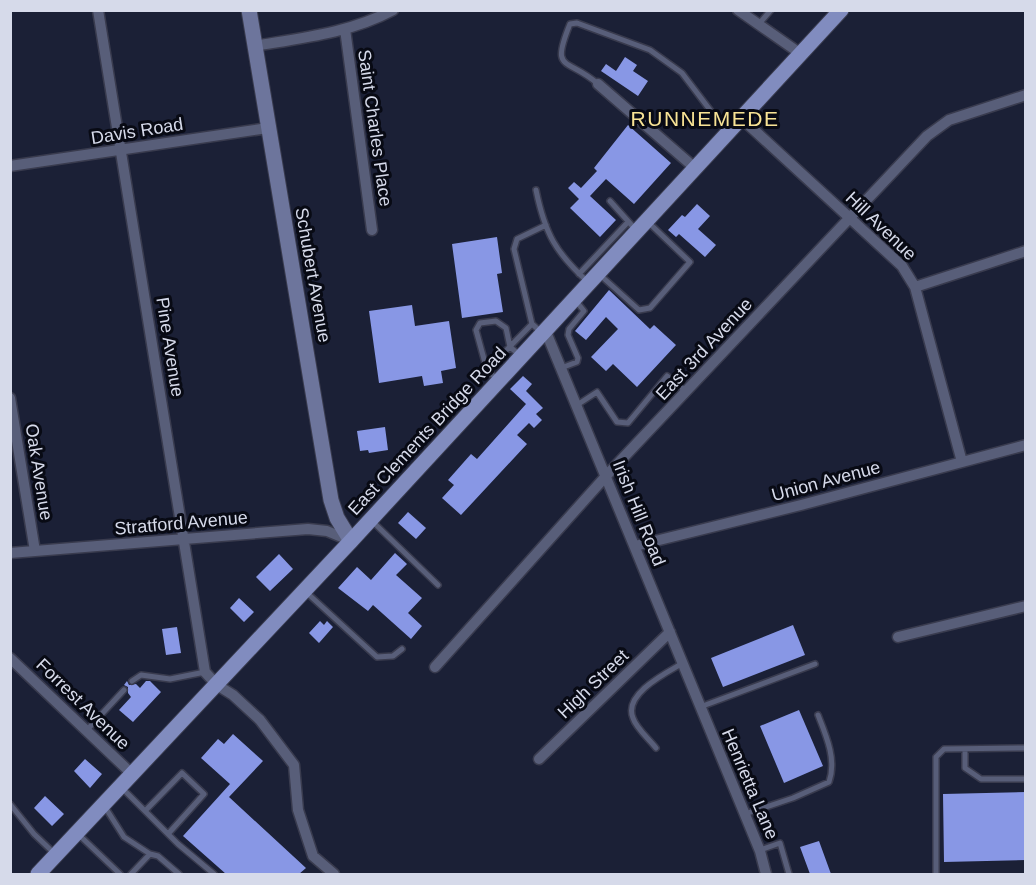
<svg xmlns="http://www.w3.org/2000/svg" width="1036" height="885" font-family="Helvetica,sans-serif">
<style>
.building{fill:#8897e5}
.lines{fill:none;stroke-linecap:round;stroke-linejoin:round}
.lane-casing{stroke:#393b4e;stroke-width:8}
.street-casing{stroke:#393b4e;stroke-width:13}
.secondary-casing{stroke:#393b4e;stroke-width:17}
.primary-casing{stroke:#393b4e;stroke-width:17}
.lane{stroke:#585e79;stroke-width:5}
.street{stroke:#585e79;stroke-width:10}
.secondary{stroke:#6d759c;stroke-width:15}
.primary{stroke:#818cbf;stroke-width:15}
.labels{text-anchor:middle;dominant-baseline:central;stroke-width:6;stroke-linejoin:round;paint-order:stroke}
.street-label{font-size:18px;fill:#d6daea;stroke:#080a14}
.quarter-label{font-size:21px;letter-spacing:1.5px;fill:#f8e395;stroke:#080a14}
</style>
<rect width="100%" height="100%" fill="#1b2036"/>
<path class="building" d="M 625,57 L 637,65 L 633,71 L 648,81 L 638,96 L 601,71 L 606,64 L 616,71 Z
M 628,125 L 671,163 L 634,204 L 606,179 L 590,196 L 616,220 L 600,237 L 570,208 L 579,199 L 568,188 L 574,182 L 581,188 L 597,171 L 594,168 Z
M 697,204 L 710,216 L 698,229 L 716,245 L 705,257 L 679,234 L 676,237 L 668,230 L 682,215 L 685,217 Z
M 497,237 L 502,273 L 497,274 L 503,312 L 462,318 L 452,244 Z
M 609,290 L 650,329 L 654,325 L 676,345 L 637,387 L 613,364 L 606,371 L 591,357 L 618,329 L 606,317 L 586,340 L 575,331 Z
M 412,305 L 415,326 L 449,321 L 456,368 L 441,371 L 443,383 L 424,386 L 422,376 L 379,383 L 369,311 Z
M 523,376 L 532,384 L 526,391 L 543,408 L 536,414 L 542,420 L 534,428 L 529,423 L 517,435 L 527,444 L 461,515 L 442,498 L 454,485 L 448,480 L 471,454 L 477,459 L 526,404 L 510,389 Z
M 385,427 L 388,450 L 369,453 L 368,450 L 360,451 L 357,431 Z
M 408,512 L 426,528 L 416,539 L 398,523 Z
M 395,553 L 407,564 L 396,575 L 422,598 L 408,613 L 422,626 L 411,639 L 373,605 L 368,611 L 338,588 L 357,567 L 371,580 Z
M 279,554 L 293,569 L 270,591 L 256,577 Z
M 239,598 L 254,612 L 244,622 L 230,608 Z
M 320,621 L 324,625 L 327,621 L 333,627 L 319,643 L 309,633 Z
M 793,625 L 805,655 L 723,687 L 711,658 Z
M 177,627 L 181,653 L 166,655 L 162,629 Z
M 127,681 L 129,685 L 136,684 L 140,688 L 146,681 L 150,681 L 161,692 L 133,722 L 119,710 L 131,697 L 128,693 L 128,687 L 124,685 Z
M 799,710 L 823,766 L 784,783 L 760,726 Z
M 233,734 L 263,761 L 229,797 L 306,868 L 299,874 L 226,874 L 183,836 L 230,784 L 201,758 L 218,739 L 224,744 Z
M 85,759 L 102,774 L 90,788 L 74,771 Z
M 1026,792 L 1026,860 L 944,862 L 943,794 Z
M 45,796 L 64,814 L 52,826 L 34,808 Z
M 819,841 L 831,874 L 810,874 L 800,847 Z"/>
<g class="lines">
<defs>
<path id="lane" d="M 758,25 L 771,10
M 598,84 C 567,57 550,73 570,24 L 577,23 L 650,50 L 682,73 L 726,131
M 536,190 C 545,234 556,253 588,282
M 610,201 L 636,230
M 579,274 L 628,222
M 599,274 L 639,310 L 650,308 L 690,262 L 648,222
M 540,331 L 532,324 L 514,249 L 517,239 L 546,225
M 561,368 L 577,362 L 578,358 L 568,335 L 569,329 L 584,311 L 576,301
M 487,370 L 532,324
M 498,380 L 487,370 L 476,330 L 480,323 L 496,321 L 506,328 L 510,347 L 521,356
M 577,405 L 597,392 L 617,422 L 628,423 L 667,376 L 686,391
M 372,521 L 438,585
M 306,592 L 377,657 L 393,656 L 402,649
M 132,681 L 141,675 L 170,679 L 205,672
M 700,707 L 815,664
M 86,731 L 124,690
M 656,748 C 649,739 636,728 633,718 C 623,694 666,673 683,663
M 965,749 L 965,768 L 981,779 L 1026,779
M 121,787 L 178,844 L 214,874
M 10,804 L 34,834 L 55,854
M 105,807 L 124,837 L 150,854 L 158,856 L 179,874
M 145,811 L 182,773 L 204,794 L 168,834
M 745,814 L 793,798 L 829,782 C 837,760 826,735 818,715
M 78,834 L 120,874
M 760,850 L 780,843 L 789,874
M 131,874 L 150,854
M 936,874 L 936,757 L 944,749 L 1026,748"/>
<path id="street" d="M 98,10 L 205,672 L 217,685 L 233,695 L 260,720 L 294,765 L 298,810 L 313,856 L 334,874
M 738,10 L 801,54
M 345,29 L 372,230
M 254,46 C 302,38 350,33 393,10
M 598,84 L 695,168
M 741,118 L 902,266 L 915,287 L 962,462
M 10,166 L 268,128
M 915,287 L 1026,251
M 546,332 L 760,851 L 766,874
M 10,398 L 35,551
M 635,546 L 801,505 L 1026,445
M 10,553 L 308,529 L 327,531 L 351,541
M 898,637 L 1026,606
M 10,658 L 132,774
M 435,667 L 606,476 L 927,136 L 949,120 L 1026,95
M 539,759 L 670,632"/>
<path id="secondary" d="M 249,10 L 331,500 L 337,518 L 351,541"/>
<path id="primary" d="M 38,874 L 351,541 L 841,10"/>
</defs>
<use href="#lane" class="lane-casing"/>
<use href="#street" class="street-casing"/>
<use href="#secondary" class="secondary-casing"/>
<use href="#primary" class="primary-casing"/>
<use href="#lane" class="lane"/>
<use href="#street" class="street"/>
<use href="#secondary" class="secondary"/>
<use href="#primary" class="primary"/>
</g>
<g class="labels">
<g class="street-label">
<text transform="translate(375 128) rotate(82)">Saint Charles Place</text>
<text transform="translate(137 131) rotate(-9)">Davis Road</text>
<text transform="translate(881 226) rotate(44)">Hill Avenue</text>
<text transform="translate(313 275) rotate(80)">Schubert Avenue</text>
<text transform="translate(170 347) rotate(81)">Pine Avenue</text>
<text transform="translate(704 349) rotate(-47)">East 3rd Avenue</text>
<text transform="translate(427 431) rotate(-47)">East Clements Bridge Road</text>
<text transform="translate(39 472) rotate(81)">Oak Avenue</text>
<text transform="translate(826 481) rotate(-15)">Union Avenue</text>
<text transform="translate(639 513) rotate(68)">Irish Hill Road</text>
<text transform="translate(181 523) rotate(-5)">Stratford Avenue</text>
<text transform="translate(593 684) rotate(-44)">High Street</text>
<text transform="translate(83 704) rotate(44)">Forrest Avenue</text>
<text transform="translate(750 784) rotate(67)">Henrietta Lane</text>
</g>
<g class="quarter-label">
<text x="705" y="118">RUNNEMEDE</text>
</g>
</g>
<rect width="1036" height="885" fill="none" stroke="#d6daea" stroke-width="24"/>
</svg>
